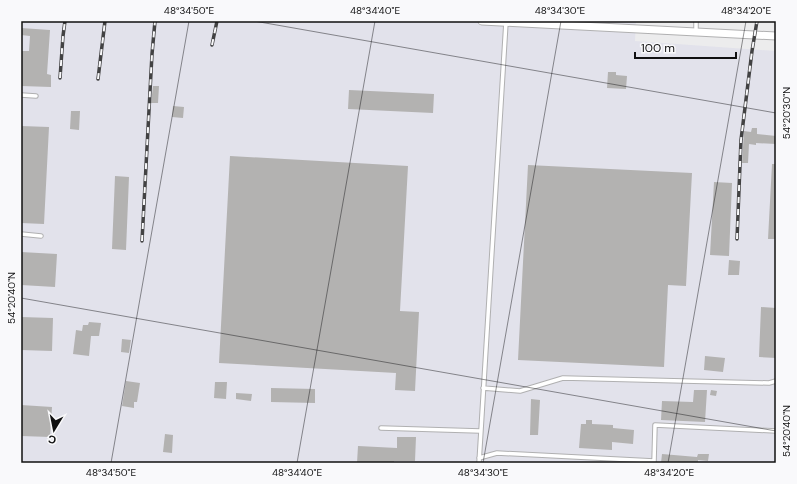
<svg xmlns="http://www.w3.org/2000/svg" width="797" height="484" font-family="'DM Sans',sans-serif">
<style>
.built{fill:#e2e2eb}
.building{fill:#b3b2b1}
.lines{fill:none;stroke-linecap:round;stroke-linejoin:round}
.lane-casing{stroke:#b0b0b1;stroke-width:5.5}
.street-casing{stroke:#b0b0b1;stroke-width:9}
.lane{stroke:#fff;stroke-width:3.5}
.street{stroke:#fff;stroke-width:7}
.rail-casing{stroke:#424243;stroke-width:3.5}
.rail{stroke:#f9f9fb;stroke-width:2;stroke-dasharray:6;stroke-linecap:butt}
.ticks{fill:none;stroke:#101011;stroke-width:1;stroke-opacity:0.45}
.neatline{fill:none;stroke:#101011;stroke-width:1.5}
.ticks-label{font-size:10px;text-anchor:middle;fill:#101011}
</style>
<rect width="100%" height="100%" fill="#ececed"/>
<path class="built" d="M 21,21 L 636,21 L 635,41 L 776,51 L 776,463 L 21,463 Z"/>
<path class="building" d="M 21,28 L 50,30 L 47,74 L 51,75 L 51,87 L 21,86 L 21,51 L 29,51 L 30,36 L 21,35 Z
M 608,72 L 616,72 L 616,75 L 627,76 L 626,89 L 607,88 Z
M 153,86 L 159,86 L 158,103 L 151,103 Z
M 349,90 L 434,94 L 433,113 L 348,109 Z
M 173,106 L 184,107 L 183,118 L 172,117 Z
M 71,111 L 80,111 L 79,130 L 70,129 Z
M 21,126 L 49,127 L 44,224 L 21,223 Z
M 752,128 L 757,128 L 757,134 L 776,136 L 776,144 L 756,143 L 756,145 L 749,144 L 748,163 L 742,163 L 744,131 L 751,132 Z
M 230,156 L 408,166 L 400,311 L 419,312 L 415,391 L 395,390 L 396,373 L 219,363 Z
M 772,164 L 776,164 L 776,239 L 768,239 Z
M 528,165 L 692,173 L 686,286 L 668,285 L 664,367 L 518,360 Z
M 115,176 L 129,177 L 126,250 L 112,249 Z
M 714,182 L 732,183 L 729,256 L 710,255 Z
M 21,252 L 57,254 L 55,287 L 21,285 Z
M 729,260 L 740,261 L 739,275 L 728,275 Z
M 761,307 L 776,308 L 776,358 L 759,357 Z
M 21,317 L 53,318 L 52,351 L 21,350 Z
M 89,322 L 101,323 L 99,336 L 91,336 L 89,356 L 73,354 L 76,330 L 82,331 L 83,325 L 88,325 Z
M 122,339 L 131,340 L 129,353 L 121,352 Z
M 705,356 L 725,358 L 723,372 L 704,370 Z
M 126,381 L 140,383 L 137,402 L 134,402 L 134,408 L 122,406 Z
M 215,382 L 227,382 L 226,399 L 214,398 Z
M 271,388 L 315,389 L 315,403 L 271,402 Z
M 694,390 L 707,390 L 705,422 L 661,420 L 662,401 L 693,402 Z
M 711,390 L 717,391 L 716,396 L 710,395 Z
M 236,393 L 252,394 L 251,401 L 236,399 Z
M 531,399 L 540,400 L 538,435 L 530,435 Z
M 21,405 L 52,407 L 50,437 L 21,436 Z
M 586,420 L 592,420 L 592,424 L 613,425 L 613,428 L 634,430 L 633,444 L 612,442 L 612,450 L 579,448 L 581,424 L 586,424 Z
M 165,434 L 173,435 L 172,453 L 163,452 Z
M 397,437 L 416,437 L 415,461 L 394,461 L 394,463 L 357,463 L 358,446 L 397,448 Z
M 662,454 L 697,457 L 698,454 L 709,454 L 708,461 L 698,460 L 698,463 L 661,463 Z"/>
<g class="lines">
<defs>
<path id="lane" d="M 696,32 L 696,21
M 21,95 L 36,96
M 21,234 L 41,236
M 483,388 L 520,391 L 563,378 L 769,383 L 776,381
M 381,428 L 480,431
M 479,458 L 497,453 L 654,461
M 654,462 L 655,425 L 776,431
M 479,463 L 506,22"/>
<path id="street" d="M 482,21 L 776,36"/>
</defs>
<use href="#lane" class="lane-casing"/>
<use href="#street" class="street-casing"/>
<use href="#lane" class="lane"/>
<use href="#street" class="street"/>
<defs>
<path id="rail" d="M 212,45 L 217,21
M 60,78 L 63,36 L 65,21
M 98,79 L 105,21
M 737,239 L 741,140 L 752,51 L 757,21
M 142,241 L 152,54 L 155,21"/>
</defs>
<use href="#rail" class="rail-casing"/>
<use href="#rail" class="rail"/>
</g>
<path class="ticks" d="M 254,21 L 776,113M 21,298 L 776,431M 111,463 L 189,21M 297,463 L 375,21M 483,463 L 561,21M 668,463 L 746,21"/>
<rect width="797" height="484" fill="none" stroke="#f9f9fb" stroke-width="44"/>
<g transform="translate(54 430) rotate(190)" stroke="#f9f9fb" stroke-width="3" paint-order="stroke">
<path d="M0-3L7 15L0 10L-7 15Z" fill="#101011"/>
<text y="-6" font-size="11" font-weight="bold" text-anchor="middle" fill="#101011">С</text>
</g>
<path d="M635 52v6h101v-6" fill="none" stroke="#101011" stroke-width="2"/>
<text x="641" y="52" font-size="12" fill="#101011" stroke="#f9f9fb" stroke-width="3" paint-order="stroke">100 m</text>
<rect x="22" y="22" width="753" height="440" class="neatline"/>
<g class="ticks-label">
<text x="189" y="14">48°34'50"E</text>
<text x="375" y="14">48°34'40"E</text>
<text x="560" y="14">48°34'30"E</text>
<text x="746" y="14">48°34'20"E</text>
<text transform="translate(786 113) rotate(-90)" y="4">54°20'30"N</text>
<text transform="translate(11 298) rotate(-90)" y="4">54°20'40"N</text>
<text transform="translate(786 431) rotate(-90)" y="4">54°20'40"N</text>
<text x="111" y="476">48°34'50"E</text>
<text x="297" y="476">48°34'40"E</text>
<text x="483" y="476">48°34'30"E</text>
<text x="669" y="476">48°34'20"E</text>
</g>
</svg>
